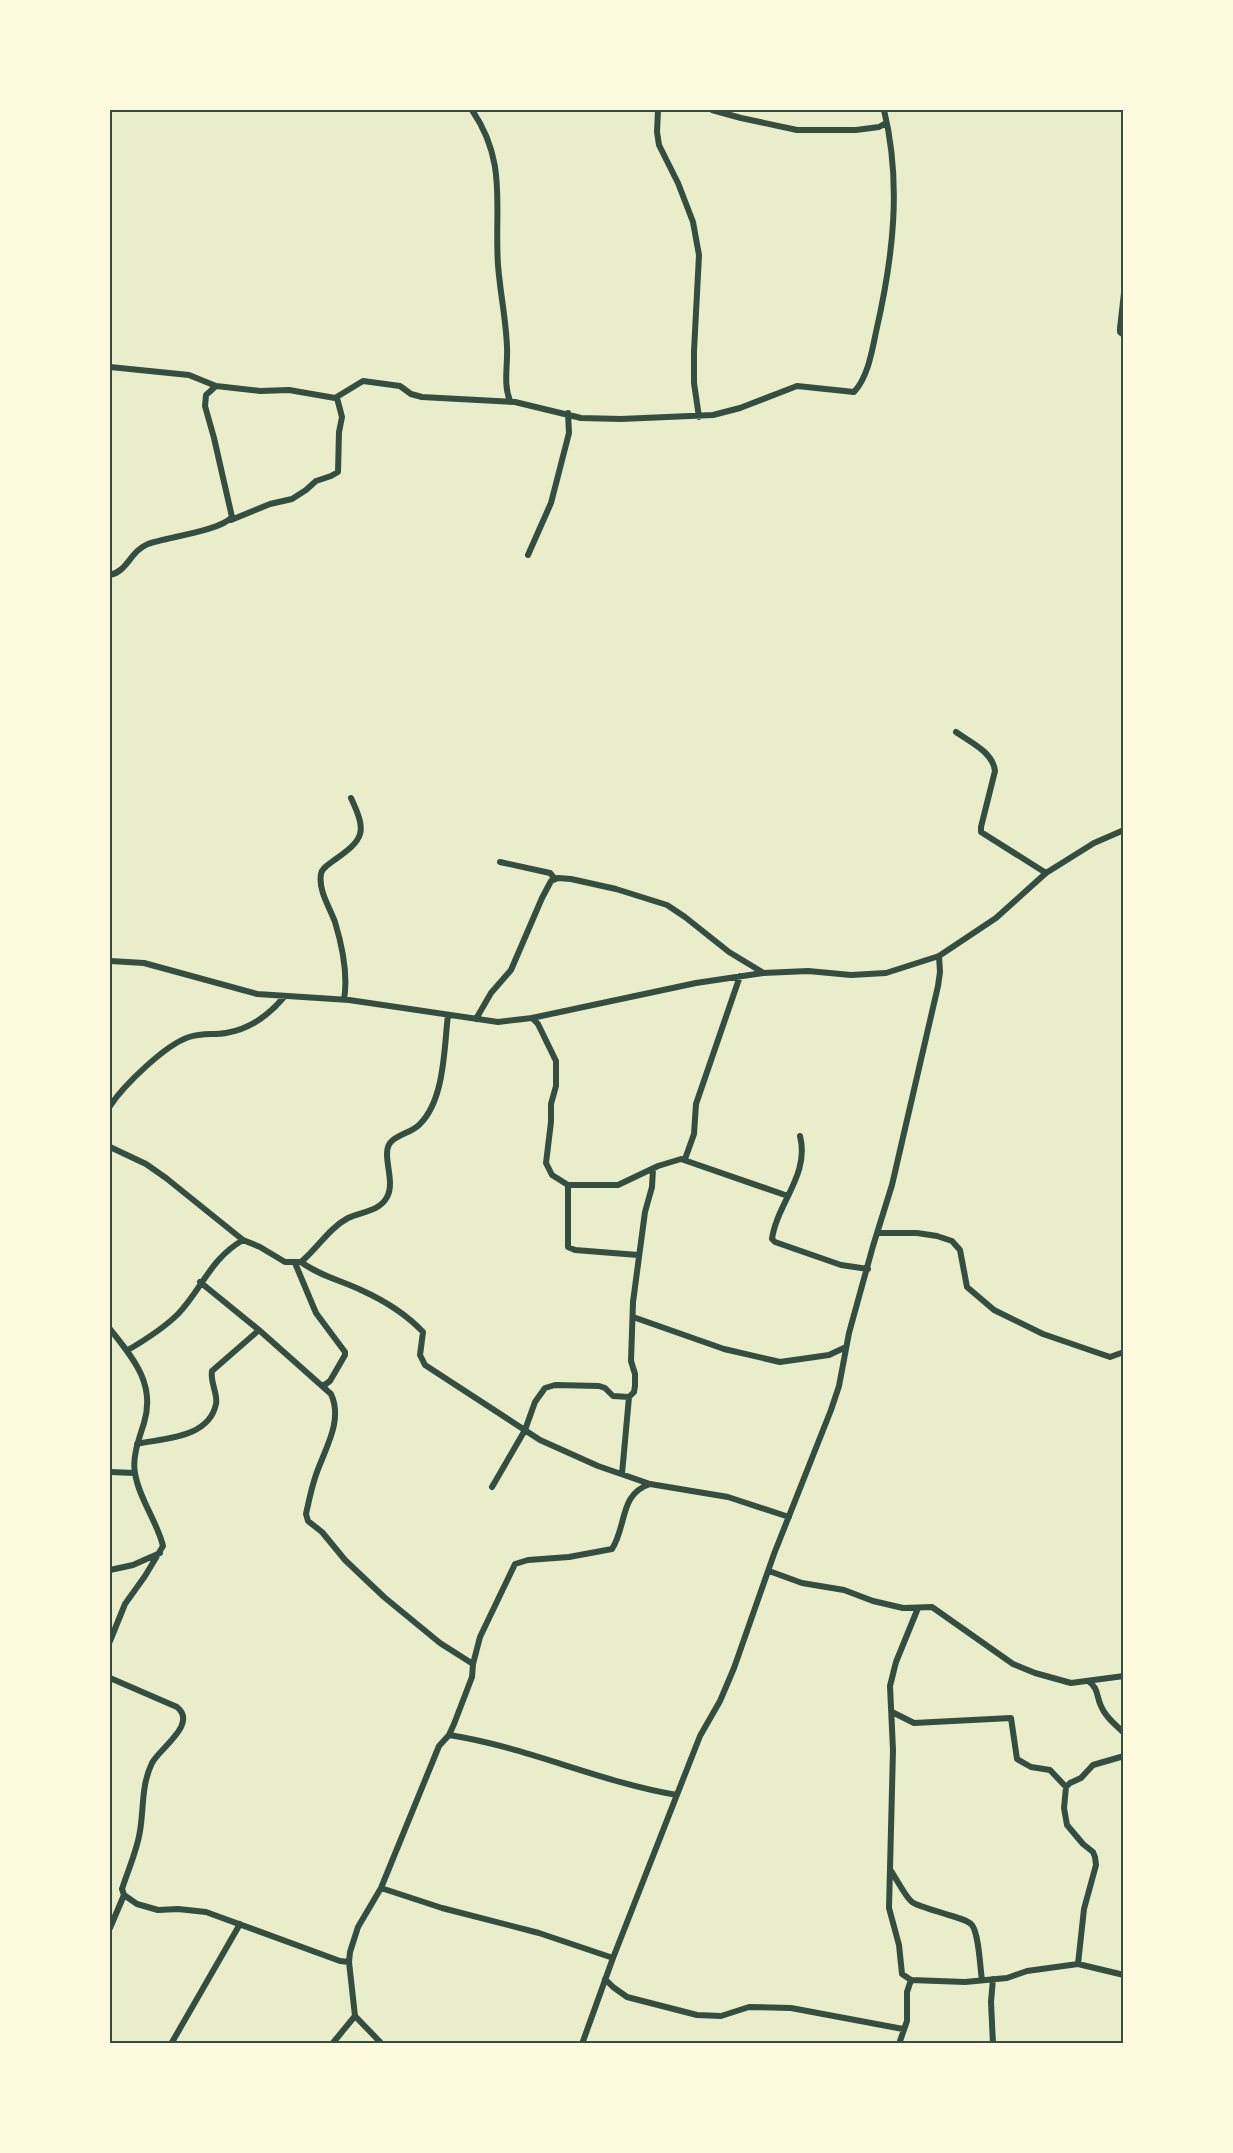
<svg xmlns="http://www.w3.org/2000/svg" width="1233" height="2153" font-family="Commissioner,sans-serif">
<style>
.lines{fill:none;stroke-linecap:round;stroke-linejoin:round}
.minor{stroke:#344e41;stroke-width:6}
.neatline{fill:none;stroke:#344e41;stroke-width:2}
</style>
<rect width="100%" height="100%" fill="#e9edc9"/>
<g class="lines">
<path class="minor" d="M 472,110 C 508,163 494,206 498,265 C 500,292 506,319 507,347 C 508,365 503,384 510,401
M 658,110 L 657,132 L 659,145 L 678,183 L 693,222 L 699,255 L 694,351 L 694,383 L 699,417
M 712,110 L 741,118 L 797,130 L 856,130 L 879,127 L 886,123
M 1124,293 L 1120,328 L 1120,332 L 1124,335
M 110,367 L 189,375 L 216,386
M 231,520 L 270,504 L 292,499 L 306,490 L 316,481 L 331,476 L 338,472 L 339,432 L 342,417 L 337,398
M 528,555 L 551,503 L 569,433 L 568,413
M 110,575 C 128,571 130,551 148,544 C 167,537 220,531 232,517 L 214,438 L 205,406 L 206,395 L 216,386 L 260,391 L 289,390 L 335,398 L 363,381 L 400,386 L 411,394 L 422,397 L 515,402 L 581,418 L 621,419 L 713,415 L 740,408 L 797,386 L 854,392 C 868,377 872,351 876,332 C 893,258 902,184 884,110
M 956,732 C 970,742 993,752 995,771 L 981,827 L 981,832 L 1046,873
M 500,862 L 550,873 L 555,879
M 110,961 L 144,963 L 257,994 L 349,1000 L 498,1022 L 532,1018 L 696,983 L 763,973 L 808,971 L 851,975 L 886,973 L 939,956 L 996,918 L 1046,873 L 1094,843 L 1124,830
M 344,1000 C 348,976 342,945 335,922 C 330,908 318,890 321,874 C 322,868 328,865 333,861 C 365,839 367,832 351,798
M 532,1018 L 538,1024 L 556,1061 L 556,1086 L 551,1104 L 551,1122 L 546,1163 L 552,1175 L 568,1185 L 568,1247 L 575,1250 L 638,1255
M 476,1019 L 491,993 L 511,970 L 542,898 L 551,881 L 558,878 L 571,879 L 616,889 L 667,905 L 685,917 L 729,952 L 762,972
M 110,1106 C 124,1085 165,1045 189,1037 C 202,1033 214,1035 226,1033 C 250,1029 269,1015 284,997
M 800,1136 C 810,1175 777,1203 772,1239 L 775,1242 L 841,1265 L 868,1269
M 110,1147 L 146,1164 L 166,1178 L 243,1240 L 260,1247 L 285,1262 L 301,1262 C 318,1248 328,1229 348,1218 C 361,1212 380,1211 387,1197 C 396,1181 381,1155 390,1143 C 397,1134 412,1133 420,1124 C 445,1099 444,1047 448,1015
M 685,1159 L 694,1134 L 696,1104 L 740,976
M 568,1185 L 618,1185 L 658,1166 L 681,1159 L 788,1196
M 877,1233 L 917,1233 L 937,1236 L 952,1241 L 960,1250 L 967,1287 L 994,1310 L 1043,1334 L 1110,1357 L 1124,1352
M 301,1262 C 320,1276 340,1280 361,1290 C 383,1300 407,1315 423,1332 L 420,1355 L 425,1365 L 540,1440 L 598,1466 L 650,1484 L 728,1497 L 789,1517
M 295,1263 L 316,1313 L 345,1352 L 345,1355 L 330,1381 L 323,1386
M 200,1282 L 259,1330 L 331,1394 C 343,1420 326,1447 317,1472 C 312,1485 309,1500 306,1514 L 308,1521 L 322,1532 L 345,1560 L 384,1597 L 440,1643 L 473,1664 L 472,1677 L 454,1724 L 449,1735 L 439,1746 L 381,1888 L 358,1927 L 350,1952 L 349,1962 L 355,2016 L 382,2044
M 633,1317 L 724,1349 L 780,1362 L 829,1355 L 846,1347
M 110,1329 C 133,1358 156,1384 144,1423 C 139,1439 132,1457 135,1473 C 139,1499 157,1521 163,1546 L 145,1576 L 125,1604 L 110,1641
M 128,1350 C 145,1340 164,1328 178,1314 C 202,1289 210,1259 243,1240
M 137,1444 C 165,1438 209,1438 216,1404 C 218,1393 210,1383 212,1371 L 259,1330
M 110,1472 L 135,1473
M 622,1474 L 629,1397 L 634,1392 L 635,1386 L 635,1374 L 631,1361 L 633,1302 L 645,1212 L 652,1187 L 653,1169
M 492,1487 L 525,1430 L 535,1402 L 545,1388 L 555,1385 L 599,1386 L 605,1388 L 613,1396 L 629,1397
M 110,1570 L 133,1565 L 160,1553
M 769,1571 L 802,1583 L 844,1590 L 873,1601 L 903,1608 L 932,1607 L 1013,1664 L 1035,1673 L 1071,1683 L 1124,1676
M 918,1608 L 896,1662 L 890,1686 L 893,1750 L 889,1908 L 899,1945 L 902,1974 L 911,1980 L 965,1982 L 1007,1978 L 1027,1971 L 1078,1964 L 1124,1975
M 473,1664 L 480,1637 L 515,1564 L 528,1560 L 569,1557 L 612,1549 C 627,1526 619,1494 650,1484
M 110,1678 L 177,1707 C 198,1724 160,1748 152,1763 C 141,1786 144,1808 140,1831 C 137,1851 128,1870 122,1889 L 124,1895 L 110,1928
M 1088,1681 C 1099,1688 1096,1696 1101,1706 C 1105,1717 1116,1725 1124,1733
M 892,1712 L 914,1723 L 1011,1718 L 1017,1759 L 1031,1767 L 1050,1770 L 1066,1787
M 449,1735 C 527,1747 599,1782 677,1795
M 891,1871 C 896,1878 906,1898 912,1902 C 924,1910 966,1917 972,1925 C 979,1934 980,1968 982,1980
M 381,1888 L 442,1908 L 539,1933 L 613,1958
M 124,1895 L 137,1904 L 158,1910 L 178,1909 L 206,1912 L 340,1961 L 349,1962
M 1078,1964 L 1084,1909 L 1096,1865 L 1095,1857 L 1093,1852 L 1083,1844 L 1067,1825 L 1064,1808 L 1066,1787 L 1070,1783 L 1081,1778 L 1093,1765 L 1124,1756
M 605,1979 L 613,1987 L 627,1997 L 697,2015 L 721,2016 L 749,2007 L 791,2008 L 903,2029
M 993,1979 L 991,2002 L 993,2044
M 171,2044 L 240,1924
M 332,2044 L 355,2016
M 582,2044 L 613,1958 L 700,1736 L 720,1701 L 734,1668 L 774,1554 L 831,1410 L 839,1386 L 849,1333 L 873,1246 L 892,1185 L 938,986 L 940,972 L 939,956
M 899,2044 L 907,2021 L 907,1992 L 911,1980"/>
</g>
<rect width="1233" height="2153" fill="none" stroke="#fefae0" stroke-width="222"/>
<rect x="111" y="111" width="1011" height="1931" class="neatline"/>
</svg>
